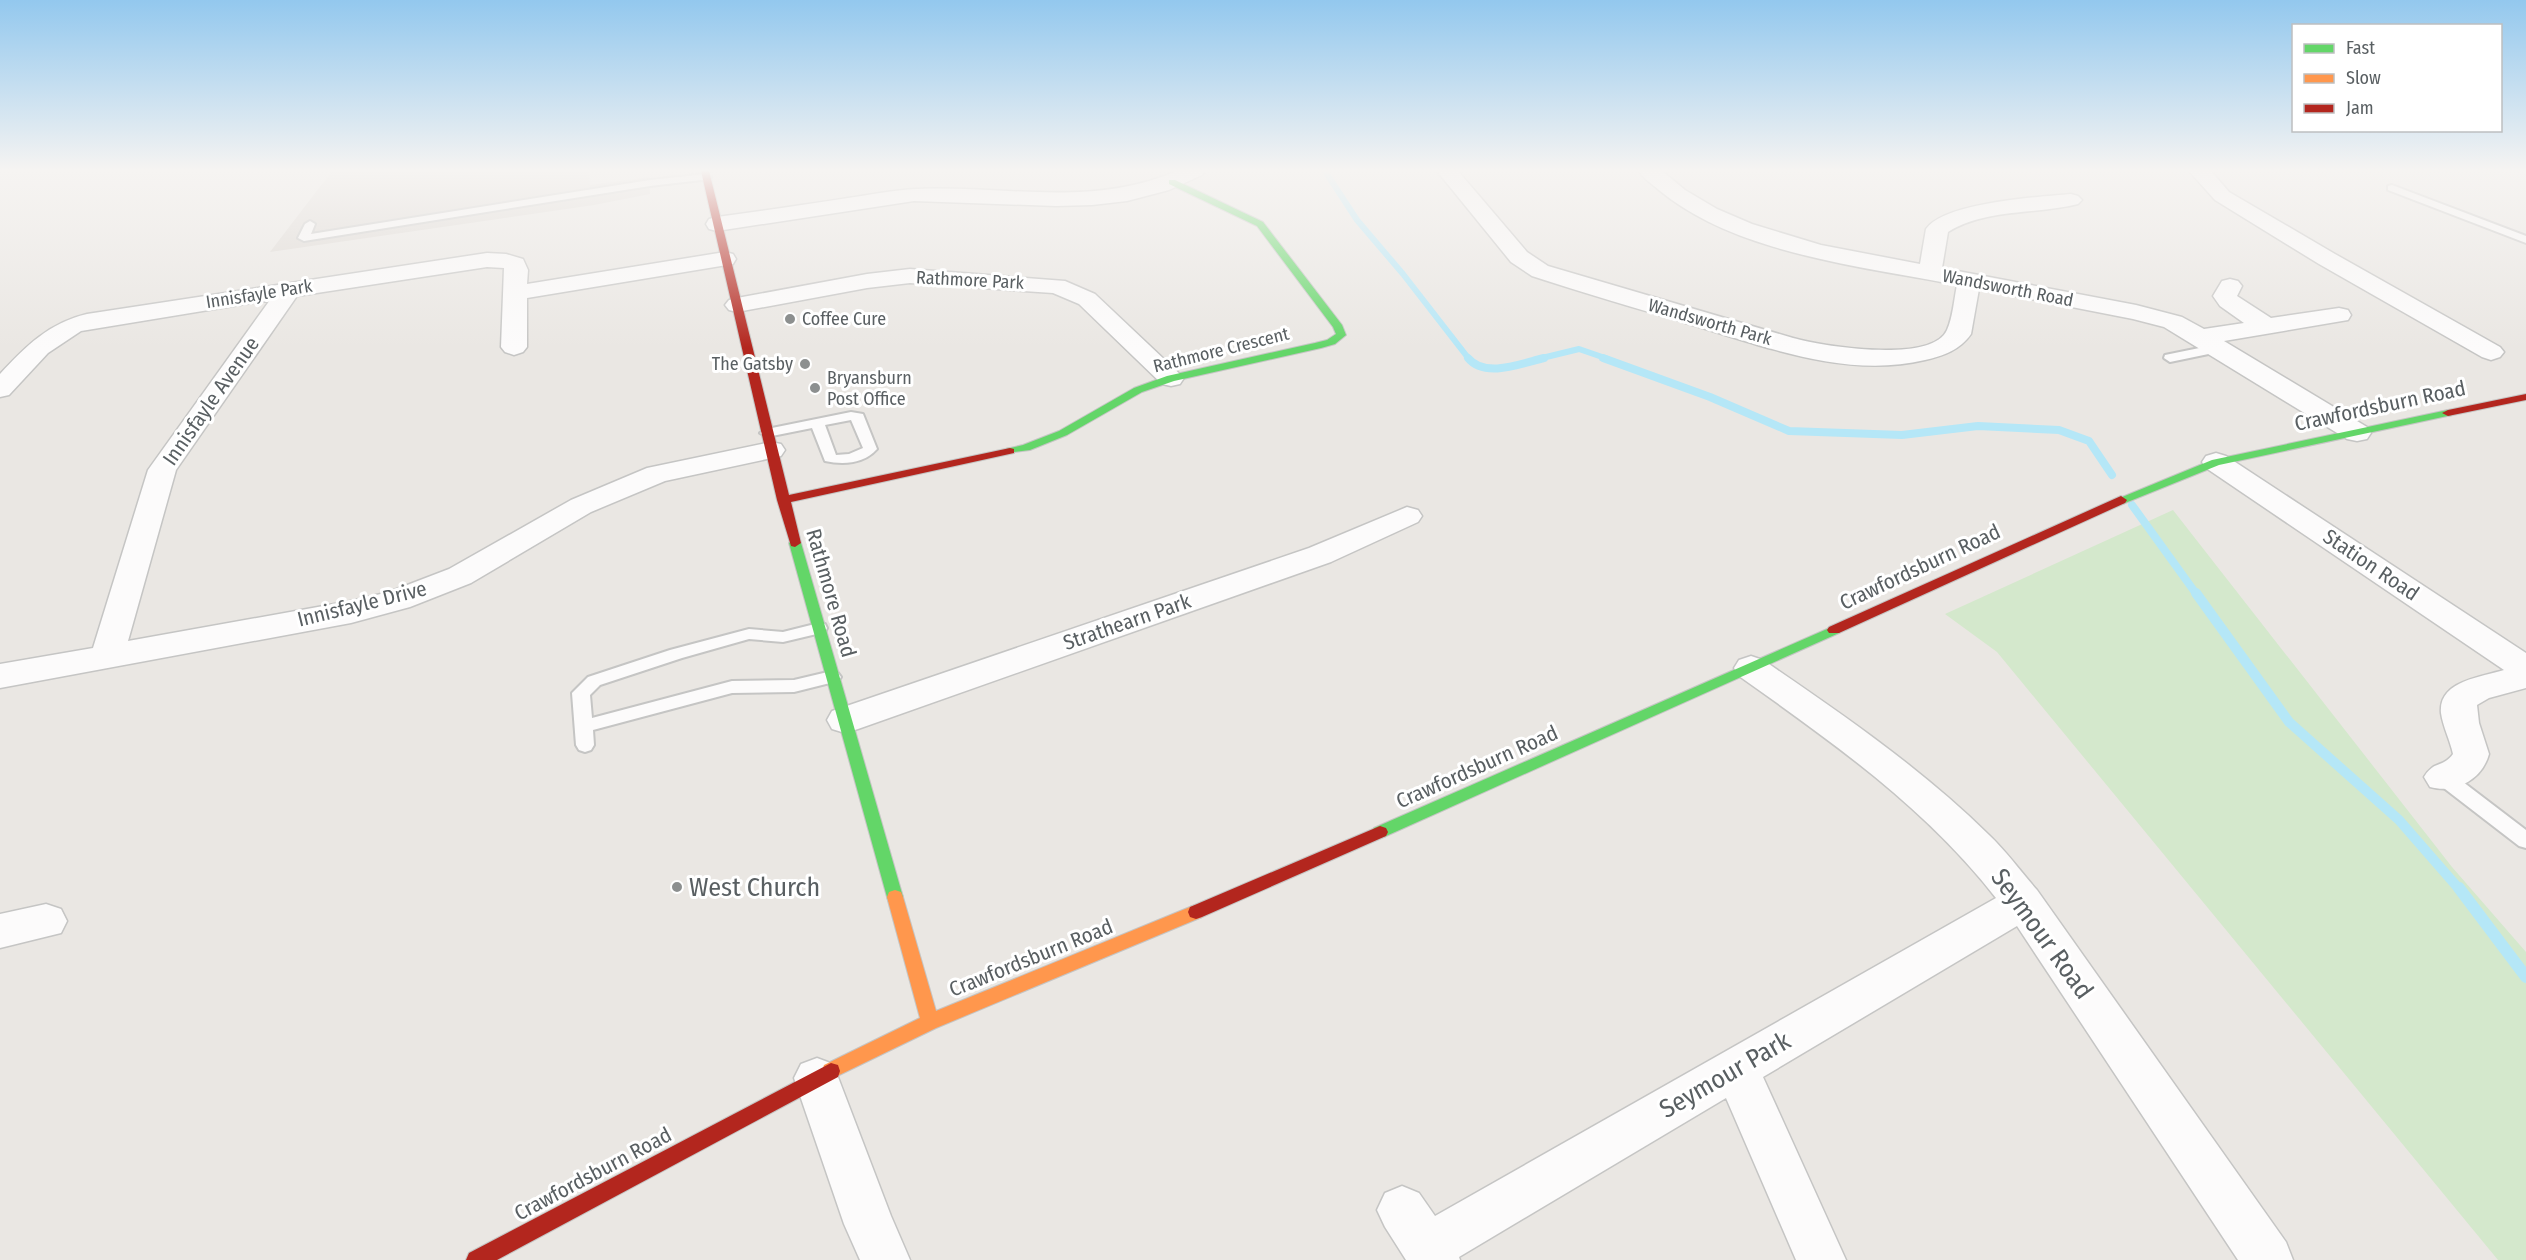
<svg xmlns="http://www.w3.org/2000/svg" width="2526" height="1260" font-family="'Fira Sans Condensed',sans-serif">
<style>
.education{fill:#dcd7d2}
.green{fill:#d4e8cc}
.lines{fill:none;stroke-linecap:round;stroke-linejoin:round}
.stream-far3{stroke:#b5e7f7;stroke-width:6}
.stream-far2{stroke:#b5e7f7;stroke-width:8}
.stream-far1{stroke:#b5e7f7;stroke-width:10}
.stream{stroke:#b5e7f7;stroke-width:12}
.lane-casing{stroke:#c5c5c4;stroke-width:4}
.street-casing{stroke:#c5c5c4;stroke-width:3}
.fast-casing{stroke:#c5c5c4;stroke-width:2}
.slow-casing{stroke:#c5c5c4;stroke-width:2}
.jam-casing{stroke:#c5c5c4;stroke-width:2}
.lane{fill:#fcfbfb;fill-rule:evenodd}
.street{fill:#fcfbfb;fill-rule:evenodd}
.fast{fill:#63d668;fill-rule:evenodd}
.slow{fill:#ff974d;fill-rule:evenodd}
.jam{fill:#b3261e;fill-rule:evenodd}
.poi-dot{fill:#8c8f8f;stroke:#fff;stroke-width:2}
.labels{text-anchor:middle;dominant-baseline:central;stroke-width:6;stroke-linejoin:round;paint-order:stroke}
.far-street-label{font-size:18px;fill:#595f62;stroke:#fff}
.far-poi-label{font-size:18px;fill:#595f62;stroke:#fff;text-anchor:start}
.street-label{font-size:21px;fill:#595f62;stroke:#fff}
.near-poi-label{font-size:26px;fill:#595f62;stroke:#fff;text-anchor:start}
.near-street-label{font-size:26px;fill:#595f62;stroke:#fff}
</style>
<rect width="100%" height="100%" fill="#eae7e3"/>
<path class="education" d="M 332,171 L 589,171 L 590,185 L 649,177 L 650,194 L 594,205 L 270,252 Z"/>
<path class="green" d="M 2173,510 L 2452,867 L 2526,952 L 2526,1260 L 2498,1260 L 1997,652 L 1945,614 Z"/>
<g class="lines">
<path class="stream-far3" d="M 1325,171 L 1357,220 L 1403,274 L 1469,359
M 1538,359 L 1579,349 L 1608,359"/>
<path class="stream-far2" d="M 1468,358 C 1485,379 1523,363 1544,358
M 1603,358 L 1710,397 L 1789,431 L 1902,435 L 1978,426 L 2059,430 L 2089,441 L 2112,475
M 2132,505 L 2197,595"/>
<path class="stream-far1" d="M 2196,593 L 2289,722 L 2399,820 L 2460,890"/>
<path class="stream" d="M 2459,888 L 2526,977"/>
<defs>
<path id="lane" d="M 706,174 L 711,177 L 710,179 L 650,186 L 304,241 L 298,238 L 305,224 L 310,221 L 315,224 L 311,234 L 650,180 Z
M 2392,185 L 2526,236 L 2526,243 L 2388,190 L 2388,186 Z
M 2219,344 L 2225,348 L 2223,351 L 2170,362 L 2164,358 L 2165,355 Z
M 851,412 L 863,414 L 877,449 C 864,464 843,465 825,461 L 812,428 L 767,437 L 760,433 L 767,429 ZM 851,420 L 863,448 L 849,454 L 836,455 L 825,425 Z
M 819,623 L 825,624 L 827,628 L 825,632 L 783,642 L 749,639 L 682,658 L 600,685 L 590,695 L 592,718 L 732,681 L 794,680 L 832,671 L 838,673 L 841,677 L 838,681 L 794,692 L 732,693 L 593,730 L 594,745 L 591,750 L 585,752 L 579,750 L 576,745 L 572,693 L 588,677 L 670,650 L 749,629 L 783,632 Z
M 2443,770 L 2450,772 L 2526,830 L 2526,848 L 2519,846 L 2436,782 L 2434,777 L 2436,772 Z"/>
<path id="street" d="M 1177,171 L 1205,171 L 1202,175 L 1169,190 L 1127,201 L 1092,205 L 1056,206 L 914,201 L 717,231 L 709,229 L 706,224 L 709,219 L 717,217 C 761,211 804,205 848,198 C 870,195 893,190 916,189 C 1004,185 1092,208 1177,171 Z
M 1437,171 L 1458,171 L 1527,252 L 1548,266 L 1793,338 C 1821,346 1932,364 1947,330 C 1953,317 1954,299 1957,285 C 1861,266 1736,254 1659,190 C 1652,184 1644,179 1639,171 L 1662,171 L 1685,190 L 1717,209 L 1752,224 L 1821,245 L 1920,264 L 1926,229 C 1945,202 2039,197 2071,194 L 2078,196 L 2082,200 L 2078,204 C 2035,215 1987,208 1948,232 L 1942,268 L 2136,305 L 2182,317 L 2204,329 L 2244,323 L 2220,306 L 2213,296 L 2222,281 L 2230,279 L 2238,281 L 2242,286 L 2237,296 L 2271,318 L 2339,308 L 2348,310 L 2351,315 L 2348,320 L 2224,341 L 2367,427 L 2371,433 L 2367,439 L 2357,441 L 2347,439 L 2164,327 L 2133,319 L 1979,289 L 1971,334 C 1960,350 1943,356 1925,360 C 1846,379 1764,346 1689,324 C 1636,308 1584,293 1532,276 L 1511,262 Z
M 2189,171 L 2211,171 L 2229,192 L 2335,254 L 2500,347 L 2504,352 L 2500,357 L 2491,360 L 2482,357 L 2319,264 L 2215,200 Z
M 725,252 L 733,254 L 736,259 L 733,264 L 527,298 L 527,347 L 523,352 L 514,355 L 505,352 L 501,347 L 504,268 L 487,267 L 297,296 L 176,470 L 128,641 L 351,601 L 389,592 L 449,569 L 571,500 L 647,468 L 771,442 L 781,444 L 785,450 L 781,456 L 665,481 L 591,512 L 471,583 L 410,607 L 351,623 L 0,688 L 0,664 L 93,648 L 148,470 L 270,300 L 81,331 L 48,353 L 9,395 L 0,397 L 0,374 C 26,346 49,323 87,314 L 487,253 L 506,254 L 523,259 L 528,270 L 527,284 Z
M 910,269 L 1065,281 L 1095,294 L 1184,378 L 1180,384 L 1171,386 L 1162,384 L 1079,304 L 1053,293 L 910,283 L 867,288 L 737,312 L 729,310 L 725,305 L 729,300 L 737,298 L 867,274 Z
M 2216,453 L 2226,456 L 2526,653 L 2526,688 L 2489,698 L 2477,705 L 2479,723 L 2489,754 C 2482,780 2455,794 2430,787 L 2424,777 C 2434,760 2443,768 2453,754 C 2450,740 2443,727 2441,713 C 2438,681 2481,677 2504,670 L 2206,468 L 2202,462 L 2206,456 Z
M 1407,507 L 1418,510 L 1422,516 L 1418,522 L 1331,562 L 858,729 L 845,733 L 832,729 L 827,720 L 832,711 L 1309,548 Z
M 1751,656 L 1763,660 C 1842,714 1921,768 1989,835 C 2007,852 2021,872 2037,890 L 2286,1242 L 2293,1260 L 2238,1260 L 2017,926 L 1763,1077 L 1846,1260 L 1796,1260 L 1726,1098 L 1459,1257 L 1460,1260 L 1406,1260 L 1385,1227 L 1377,1210 L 1385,1193 L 1402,1186 L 1419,1193 L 1435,1216 L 1996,898 C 1926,808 1831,741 1739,676 L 1734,668 L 1739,660 Z
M 46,904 L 61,909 L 67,921 L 61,933 L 0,948 L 0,914 Z
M 817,1058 L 833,1064 L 891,1216 L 910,1260 L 860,1260 L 844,1224 L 794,1078 L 801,1064 Z"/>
<path id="fast" d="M 1169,180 L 1175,180 L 1263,222 L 1342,325 L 1346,335 L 1335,344 L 1321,348 L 1174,381 L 1142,392 L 1067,435 L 1030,450 L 1006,453 L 1006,449 L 1023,445 L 1059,431 L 1134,388 L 1167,376 L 1315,343 L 1327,340 L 1336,334 L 1333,327 L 1257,226 L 1169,184 Z
M 2448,410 L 2452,411 L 2452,415 L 2219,465 L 2125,503 L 2121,504 L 2115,500 L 2212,460 Z
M 795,539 L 801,543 L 903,897 L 901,902 L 895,904 L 889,902 L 887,897 L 789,543 Z
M 1834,626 L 1839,627 L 1841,630 L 1839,633 L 1386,836 L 1380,838 L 1374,836 L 1372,832 L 1374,828 Z"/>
<path id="slow" d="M 895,890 L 901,892 L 903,897 L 936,1011 L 1190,907 L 1196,905 L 1202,907 L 1204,912 L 1202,917 L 936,1028 L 831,1079 L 824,1077 L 822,1071 L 824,1065 L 920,1018 L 887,897 L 889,892 Z"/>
<path id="jam" d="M 701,171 L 709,171 L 789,495 L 1010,448 L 1014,449 L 1014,453 L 791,502 L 801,543 L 795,547 L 791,546 L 777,500 Z
M 2526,394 L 2526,400 L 2448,416 L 2442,413 L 2448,410 Z
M 2121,496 L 2127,500 L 2125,503 L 1839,633 L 1829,633 L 1827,630 L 1829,627 Z
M 1380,826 L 1386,828 L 1388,832 L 1386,836 L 1202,917 L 1196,919 L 1190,917 L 1188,912 L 1190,907 Z
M 831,1063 L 838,1065 L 840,1071 L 838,1077 L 497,1260 L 466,1260 L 469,1253 Z"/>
</defs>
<use href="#lane" class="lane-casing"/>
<use href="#street" class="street-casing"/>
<use href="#fast" class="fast-casing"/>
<use href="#slow" class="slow-casing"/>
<use href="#jam" class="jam-casing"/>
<use href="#lane" class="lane"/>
<use href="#street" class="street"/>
<use href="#fast" class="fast"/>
<use href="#slow" class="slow"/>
<use href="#jam" class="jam"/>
</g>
<linearGradient id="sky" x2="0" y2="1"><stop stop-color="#93c8ee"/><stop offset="0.49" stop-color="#f6f4f2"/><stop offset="1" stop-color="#f6f4f2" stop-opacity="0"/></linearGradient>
<rect width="2526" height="348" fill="url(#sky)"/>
<g class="poi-dot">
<circle cx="790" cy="319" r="6"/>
<circle cx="805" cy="364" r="6"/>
<circle cx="815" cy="388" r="6"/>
<circle cx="677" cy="887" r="6"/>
</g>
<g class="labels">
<g class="far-street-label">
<text transform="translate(970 280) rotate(3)">Rathmore Park</text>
<text transform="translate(2008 288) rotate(11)">Wandsworth Road</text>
<text transform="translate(259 294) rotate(-9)">Innisfayle Park</text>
<text transform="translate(1710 322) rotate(16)">Wandsworth Park</text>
<text transform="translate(1221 350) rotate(-14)">Rathmore Crescent</text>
</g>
<g class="far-poi-label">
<text x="802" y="319">Coffee Cure</text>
<text x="793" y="364" text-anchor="end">The Gatsby</text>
<text x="827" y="378">Bryansburn<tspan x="827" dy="21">Post Office</tspan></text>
</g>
<g class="street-label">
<text transform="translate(211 401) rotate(-55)">Innisfayle Avenue</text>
<text transform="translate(2380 406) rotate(-12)">Crawfordsburn Road</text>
<text transform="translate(2371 565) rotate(34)">Station Road</text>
<text transform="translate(1920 567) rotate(-25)">Crawfordsburn Road</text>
<text transform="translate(831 593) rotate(74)">Rathmore Road</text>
<text transform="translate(362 604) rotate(-14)">Innisfayle Drive</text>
<text transform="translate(1127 622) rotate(-19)">Strathearn Park</text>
<text transform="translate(1477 767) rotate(-24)">Crawfordsburn Road</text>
<text transform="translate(1031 958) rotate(-22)">Crawfordsburn Road</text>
<text transform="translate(593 1174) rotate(-28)">Crawfordsburn Road</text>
</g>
<g class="near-poi-label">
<text x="689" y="887">West Church</text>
</g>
<g class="near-street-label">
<text transform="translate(2042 934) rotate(54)">Seymour Road</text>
<text transform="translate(1725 1075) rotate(-30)">Seymour Park</text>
</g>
</g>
<rect x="2292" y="24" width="210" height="108" fill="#ffffff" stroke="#bdbfc0" stroke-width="1.5"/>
<rect x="2304" y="44" width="30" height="9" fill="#63d668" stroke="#bdbfc0" stroke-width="1.5"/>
<text x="2346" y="54" font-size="18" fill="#595f62">Fast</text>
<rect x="2304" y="74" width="30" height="9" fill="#ff974d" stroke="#bdbfc0" stroke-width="1.5"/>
<text x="2346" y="84" font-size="18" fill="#595f62">Slow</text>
<rect x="2304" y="104" width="30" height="9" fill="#b3261e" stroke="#bdbfc0" stroke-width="1.5"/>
<text x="2346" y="114" font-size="18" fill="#595f62">Jam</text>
</svg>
